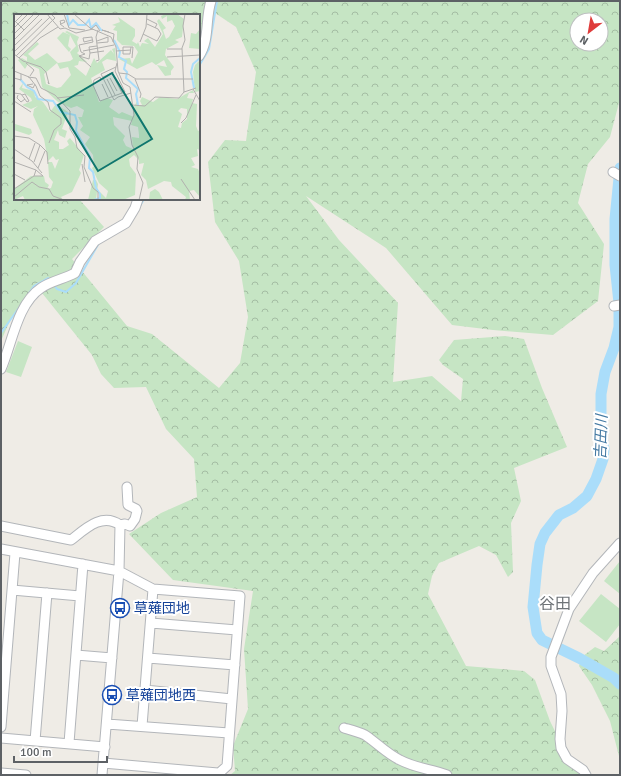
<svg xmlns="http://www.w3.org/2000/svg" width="621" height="776" viewBox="0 0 621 776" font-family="Signika,'Noto Sans JP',sans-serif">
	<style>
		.grass { fill: #c6e5c4 }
		.forest { fill: url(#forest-crowns); fill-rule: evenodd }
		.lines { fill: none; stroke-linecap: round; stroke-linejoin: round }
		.stream { stroke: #aaddfa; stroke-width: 2 }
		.river { stroke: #aaddfa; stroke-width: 11 }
		.minor-casing { stroke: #b3b6ba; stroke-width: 11 }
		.minor { stroke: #fff; stroke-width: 9 }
		.labels { text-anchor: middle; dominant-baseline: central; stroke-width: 4; stroke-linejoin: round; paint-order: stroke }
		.transit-label { font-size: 14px; fill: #164399; stroke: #fff; text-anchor: start }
		.water-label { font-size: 15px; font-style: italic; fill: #457aa3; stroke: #fff }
		.quarter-label { font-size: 16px; fill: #6e7377; stroke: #fff }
		.inset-river { fill: none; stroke: #aaddfa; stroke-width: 2 }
		.inset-road { fill: none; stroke: #b1b0ae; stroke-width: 1 }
		.view { fill: #0f766e; fill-opacity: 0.15; stroke: #0f766e; stroke-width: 2 }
		.inset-edge { fill: none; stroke: #5d6165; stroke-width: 2 }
	</style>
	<defs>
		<pattern id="forest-crowns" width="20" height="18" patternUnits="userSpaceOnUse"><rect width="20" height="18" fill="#c6e5c4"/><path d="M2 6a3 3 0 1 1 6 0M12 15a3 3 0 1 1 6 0" fill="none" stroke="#a4bda3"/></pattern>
	</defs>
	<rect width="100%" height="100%" fill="#efece6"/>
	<path class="grass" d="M18 341 32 347 21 377 6 372Z
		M620 561V594L604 581Z
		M601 594 620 609V624L606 642 579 621Z"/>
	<path class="forest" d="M1 1H620V99L610 137 588 164 578 203 604 244 598 301 553 335 493 330 452 325 386 248 306 196 339 240 398 303 393 382 432 376 461 401 463 379 443 365 439 360 454 340 505 336 524 339 542 388 567 447 514 468 521 501 511 523 513 572 508 577 496 555 479 546 439 563 432 576 428 594 466 666 524 671 535 680 550 721 574 770 583 775H230L235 771 233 746 248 709 244 649 253 591 173 580 129 534 161 513 197 497 194 459 166 429 146 387 114 388 101 374 92 355 42 293 37 283 34 286 17 315 12 316 1 341ZM212 11 236 27 256 72 246 141 225 140 208 162 215 222 239 261 248 317 240 363 219 388 152 334 127 326 72 259 104 227 79 199H15V15H199V41ZM577 20H601V44H577Z
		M620 636V760L610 721 592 685 579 666 583 656 595 647 604 651Z"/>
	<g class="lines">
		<path class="stream" d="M199 66 209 49 217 1
			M140 206 144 199
			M54 285 57 289 66 292 76 283 99 243
			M29 293 34 286 48 278 50 280
			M1 333 23 302"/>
		<path class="river" d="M620 168 615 219V265L619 303V327L614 348 605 372 601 394V430L604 449 603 459 596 479 587 496 573 508 559 515 545 533 540 544 537 565 533 607 537 633 542 640 579 658 614 678 620 684"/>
		<g class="minor-casing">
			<path id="minor" d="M199 56C210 39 205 19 211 1
				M613 172 620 176
				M614 306 620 305
				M1 369C12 344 17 304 41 288 51 281 64 279 75 273L80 262 95 241 126 223 135 208 138 199
				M120 525 125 524 130 526 135 519 137 511 136 509 128 505 127 487
				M1 526 71 540C85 529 102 512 120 525L119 571 102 775
				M1 549 119 571 153 589 240 596 227 766 217 775
				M12 590 80 596
				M151 623 237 630
				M76 655 112 658
				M148 658 235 665
				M145 690 232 699
				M107 724 229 733
				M142 726 153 589
				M1 727 15 553
				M344 728C351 730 359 732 365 735 377 743 387 754 400 760 415 768 431 769 447 775
				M1 738 105 747
				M35 741 47 593
				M69 743 83 564
				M103 763 218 773
				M1 773 26 775
				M586 775 583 770 567 759 561 748 560 739 562 711 561 694 551 666V657L569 609 593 573 620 543"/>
		</g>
		<use href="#minor" class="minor"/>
	</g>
	<defs>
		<g id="bus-ring" transform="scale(1)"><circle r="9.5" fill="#fff" stroke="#1a4fb4" stroke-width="1.5"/><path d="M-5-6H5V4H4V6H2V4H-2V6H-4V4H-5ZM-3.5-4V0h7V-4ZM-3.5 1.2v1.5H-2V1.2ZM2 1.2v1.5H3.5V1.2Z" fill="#1a4fb4"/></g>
	</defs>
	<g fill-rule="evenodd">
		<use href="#bus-ring" x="120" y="608"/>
		<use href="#bus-ring" x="112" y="695"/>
	</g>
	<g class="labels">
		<g class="transit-label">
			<text x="134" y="608">草薙団地</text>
			<text x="126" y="695">草薙団地西</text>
		</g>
		<g class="water-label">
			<text transform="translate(601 437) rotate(-88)">吉田川</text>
		</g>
		<g class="quarter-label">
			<text x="555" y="604">谷田</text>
		</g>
	</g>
	<g transform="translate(14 14)">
		<rect width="186" height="186" fill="#efece6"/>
		<path d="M49 18 56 21 54 32 57 35 55 38 43 24Z" fill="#c6e5c4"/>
		<path d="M152 0H163L170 5 168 23 161 26 165 28 152 35 151 41 160 53 157 57V61L151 62 143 51 153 53 150 46 142 51 138 48 123 55 105 45 116 44 118 50 124 38 120 32 108 31 103 26V17L99 16 102 12 98 11 106 8 104 3 121 15V22L118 27 123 30 124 28 126 33 128 29 135 30 130 27 134 24 141 33 149 20 143 7 145 5 152 14 149 16 152 25 155 23 161 12 158 6 153 8V2L148 5 147 2ZM186 15V35L175 34 177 19 182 20ZM53 17 65 23 63 28 65 37 63 39 73 48 65 47 64 51 60 52 72 62 80 44 83 49 97 36 100 40 98 35 101 34 102 47 93 45 88 48 91 56 77 64 85 88 93 84 99 86 95 93 105 100 108 98 120 103V93L123 87 125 92 128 91 126 87 128 83 139 88 146 83 163 85 179 76 180 79H175L173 84 179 85 178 89 183 90 182 112 184 117 186 116V136L183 135 184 142 177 144 181 151 177 153 184 155 186 160V183L180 176 175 177 176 186H171L172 183 158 172 157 168 150 167 134 175 132 166 127 161 130 149 125 150V146L120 141 115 145 116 152 122 160 121 181 109 186H87L86 178 92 184 94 177 85 169 78 154 80 152 79 141 71 130 76 123 66 116 69 112 64 103H68L70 96 63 92 57 94 44 88 28 73 25 55 14 50 11 55 4 46 8 44 13 47V43L9 41 23 28 25 30 14 40 21 46 33 39 44 49 56 47 59 45 56 38 62 32 56 21 51 18ZM43 49 46 55 54 53 57 61 47 73 43 74 32 70 30 60ZM167 94 173 95V105L168 109 167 114 164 113 168 100 164 97ZM99 103 118 107 117 111 124 113 125 121V124L118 123 119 135 112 132 109 126 111 122 100 111ZM186 46V77L181 78 179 58 181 51ZM9 69 8 74 20 77 21 83 29 88 36 98 42 90 54 98 48 115 53 117 51 124 45 121 44 116 40 126 45 128V135H49L55 131 53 127 56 124 70 141 65 156 67 159 58 178 47 183 49 186H11L9 182 0 186V175L17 162H30L31 168 35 171 33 175 37 174 39 168 35 163 34 148H38L41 155 45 145 42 146 39 142 34 147 30 125 19 101 20 95 24 92 17 95 8 91 18 87 17 84 5 75ZM1 110 17 115 18 119 15 121 0 116ZM79 166H82L84 170 82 186H74ZM141 175 145 178 149 186H135L136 178Z" fill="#c6e5c4" fill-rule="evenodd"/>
		<path class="inset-river" d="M53 0 55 11 59 6 64 11H71L75 6 77 14 82 9 88 17M100 26 106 38 105 43 112 47 110 55 113 58 112 64 124 75 122 80 124 91M6 65 13 73 20 77 24 85 39 87 47 98 61 101 63 108 62 117 76 143 75 154 79 158 82 174 86 180V184L80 186M180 74 177 58 179 50 186 44"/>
		<path class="inset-road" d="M33 0 46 15 51 14 62 19 79 15M50 0 55 14 71 16M60 0 76 14 97 23 102 33 104 57 109 69 116 73 120 101 115 113 118 131 124 143 123 155 129 169 125 186M133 5 143 10 141 14M0 6 10 16M0 9 9 0M47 10 46 7 50 6 51 8 47 10H46L50 13M0 14 14 0M77 15 82 11 86 17M95 18 88 16 100 20 99 28M0 20 20 0M129 20 143 27 147 20 144 15 133 10M0 26 26 0M83 27 94 23V28L83 29M126 28 132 13 133 0M0 32 28 5M83 32 75 33 76 39 90 37M117 33 116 40H109V33H119L118 44M153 35H168M69 37 100 31M102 37 117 36M0 38 36 3M76 39 75 45 65 42 71 40 67 38 65 31 79 28 78 24V23L69 24 70 28 78 26M0 40 9 47 27 53 32 58 35 70 34 68M2 42 41 4 37 0M65 42 77 53M153 43 186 41M5 44 26 24 44 13M82 47 85 46 82 23 84 16M12 49 20 56 16 62M102 53 87 60 100 86 104 83 117 79M0 57 15 63 22 72 26 82 34 88 36 96 47 104V110L40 116 35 129M98 59 108 79M105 59 114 60 122 65H179M14 63 22 64 27 74 41 81 56 97V115L61 123 63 134 71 142 70 153 79 174 84 178V186M89 63 100 58M0 64 7 66V60M96 64 103 77M93 65 101 81M121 65 127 80 126 84M87 66 86 63 80 66 79 71 86 87 111 78 101 57 103 49M19 70 13 71 19 74 21 70M88 70 94 83M179 75 186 87M170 78 168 34 171 26 169 12 171 0M0 79 7 80 13 88M4 81 3 84 7 88 11 85M8 81 11 80 15 87 13 88M43 84 70 81M0 87 17 98M118 91 131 92 141 83 165 84 170 78 182 74M167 109 172 104 182 81M0 122 15 124 26 131 20 148M26 131 33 138 34 150M0 135 18 147 28 159M15 145 21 129M0 148 22 156 29 162H20L22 156M68 150 71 168M24 154 31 137M0 160 11 166M167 165 181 186M0 175 20 162M0 183 18 168 25 173 35 175 39 182 50 186"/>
		<path class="view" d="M98 59 138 125 84 157 44 91Z"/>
		<rect width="186" height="186" class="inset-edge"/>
	</g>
	<rect width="621" height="776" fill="none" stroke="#5d6165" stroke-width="4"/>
	<g transform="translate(589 32) rotate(211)"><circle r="19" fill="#ffffff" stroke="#bec0c1"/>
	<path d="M0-3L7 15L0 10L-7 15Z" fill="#df3c3b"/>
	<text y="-6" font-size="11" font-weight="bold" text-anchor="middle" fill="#5d6165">N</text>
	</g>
	<path d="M14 756v6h93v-6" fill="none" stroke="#5d6165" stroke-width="2"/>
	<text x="20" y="756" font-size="12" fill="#5d6165" stroke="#ffffff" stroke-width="3" paint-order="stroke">100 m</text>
</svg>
